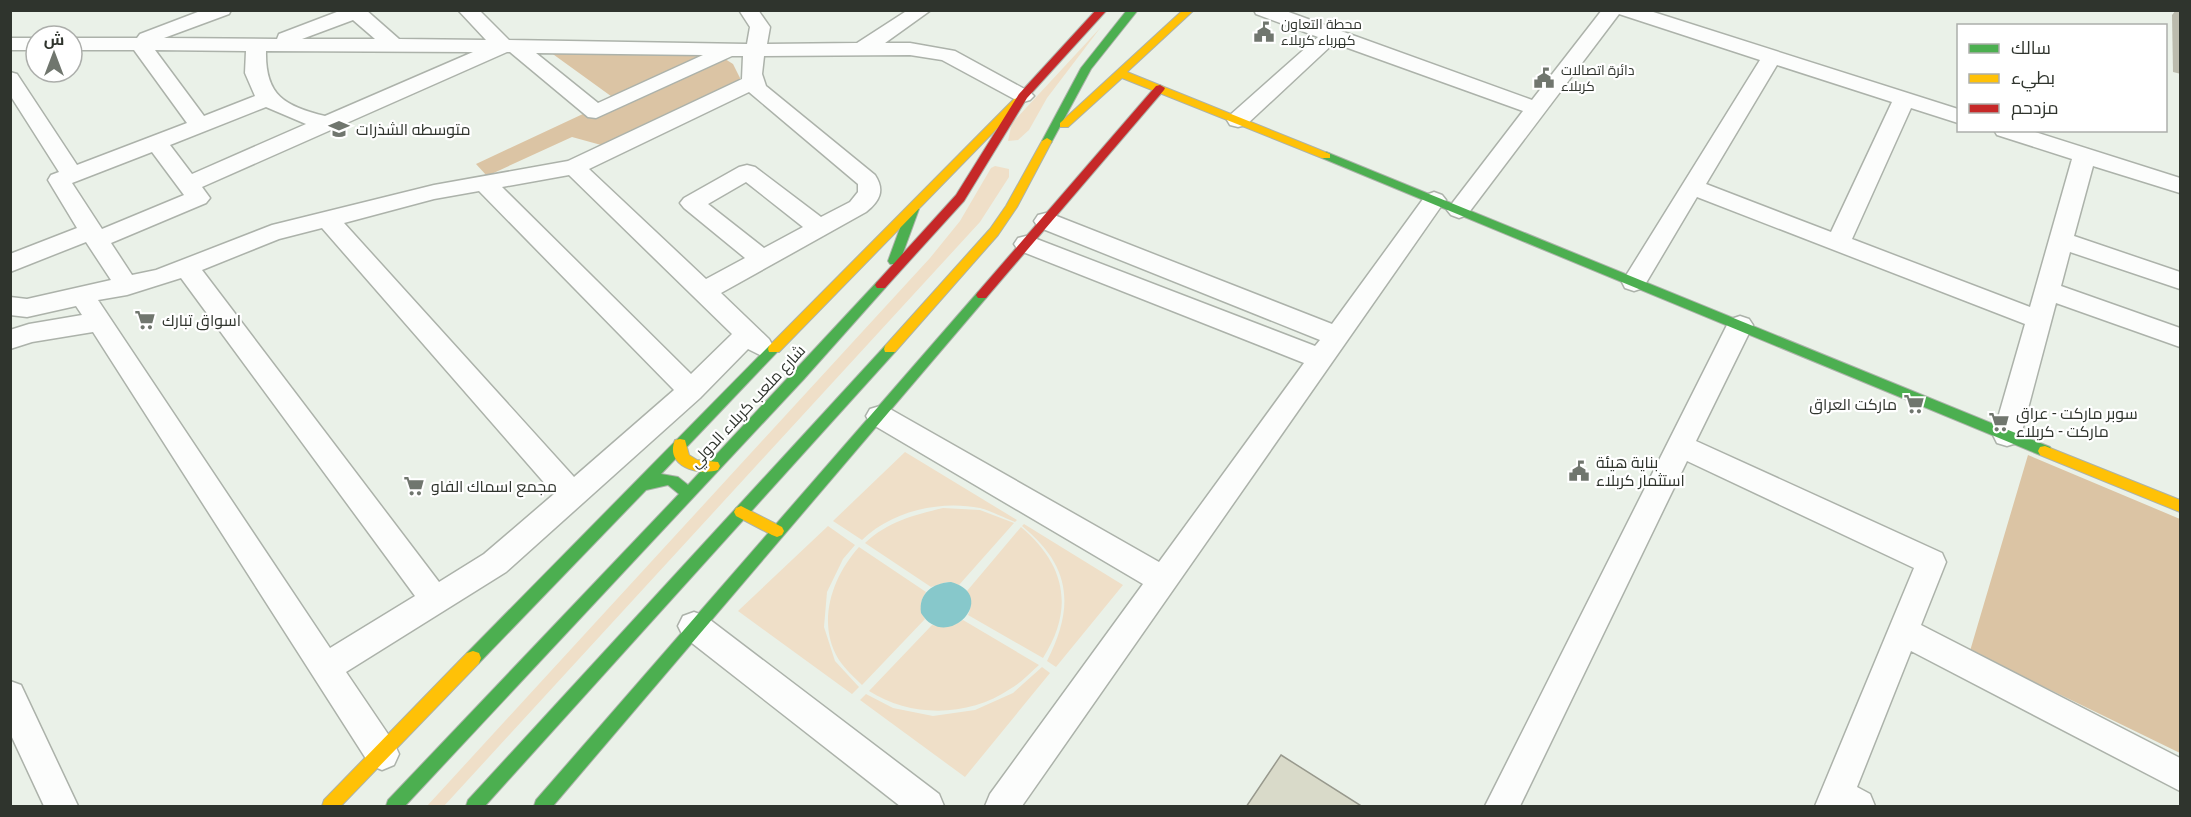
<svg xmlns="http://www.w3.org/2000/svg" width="2191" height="817" viewBox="0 0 2191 817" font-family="Ubuntu,Cairo,sans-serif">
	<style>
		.green { fill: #efdfc8 }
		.forest { fill: #dbc4a4 }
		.water { fill: #87c8cb }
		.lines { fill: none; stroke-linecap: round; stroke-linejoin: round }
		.street-casing { stroke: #acb2aa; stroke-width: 3 }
		.fast-casing { stroke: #acb2aa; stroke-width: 2 }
		.slow-casing { stroke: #acb2aa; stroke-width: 2 }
		.jam-casing { stroke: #acb2aa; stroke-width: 2 }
		.street { fill: #fcfdfc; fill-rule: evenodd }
		.fast { fill: #4caf50; fill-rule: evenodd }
		.slow { fill: #ffc107; fill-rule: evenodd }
		.jam { fill: #c62828; fill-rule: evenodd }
		.wall { fill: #bbbbad }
		.building { fill: #d9dac9; stroke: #98998d; stroke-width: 1.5 }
		.labels { text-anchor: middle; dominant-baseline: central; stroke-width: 4.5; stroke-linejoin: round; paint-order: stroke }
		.far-poi-label { font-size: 14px; fill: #2f342d; stroke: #fff; text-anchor: start }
		.poi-label { font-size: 16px; fill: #2f342d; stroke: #fff; text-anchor: start }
		.street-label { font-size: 16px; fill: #2f342d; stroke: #fff }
	</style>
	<rect width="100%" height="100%" fill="#eaf1e8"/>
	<path class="green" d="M1101 27 1047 98 1029 130 1018 140 1008 141 1012 123Z
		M995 166 1009 169V177L980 222 444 806H427L930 258 960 221 991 168Z
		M905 452 1017 520 1015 522C1004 518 992 511 980 508 940 500 892 511 862 540L833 521Z
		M943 508 980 510 1014 523 959 585 947 582 931 587 865 543C887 522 914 515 943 508Z
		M1024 524 1123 585 1056 667 1047 661C1075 606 1071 566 1022 526Z
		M828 526 855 545 843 559 827 592 824 627 835 661 859 687 852 694 738 611Z
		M1021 527C1065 564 1075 608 1043 658L968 615C972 608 971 597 967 591Z
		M859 547 926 592C920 601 919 610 925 619L862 685C854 677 845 669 839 660 816 623 832 577 859 547Z
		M963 620 1039 665C1030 673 1021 683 1010 689 969 717 911 718 869 691L932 625C943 628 954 626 963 620Z
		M1042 667 1050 673 965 777 860 700 866 694 893 708 933 716 975 710 1013 693Z"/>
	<path class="forest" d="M550 52H714L733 64 743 84 612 148 572 137 487 176 476 164 615 99Z
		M2028 455 2180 519V753L1970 651Z"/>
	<path class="water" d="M951 582C1001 596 946 654 921 613 918 593 933 583 951 582Z"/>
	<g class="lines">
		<g class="street-casing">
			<path id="street" d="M203 10H231L229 14 164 38 277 39 279 34 342 10H366L399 39 486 40 458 10H479L509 40 747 44 750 27 739 10H758L770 27 767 44 857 43 908 10H931L885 43H910L955 51 1030 92 1034 96 1030 100 1023 102 1016 100 942 60 910 55 764 56 762 74 766 86 875 175C885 190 880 201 866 212L721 293 769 339 773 346 769 353 760 355 748 349 700 398 506 572 346 672 394 743 399 754 394 765 382 770 370 765 93 332 32 342 10 349V330L29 324 82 315 76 306 27 317 10 315V297L27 299 111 280 86 242 10 272V254L77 228 48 180 51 175 59 172 10 95V72L17 74 77 165 187 123 134 50H72V38H137L140 34ZM353 20 375 39H302ZM155 50 246 51 245 73 255 96 204 116ZM266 51 473 52 325 116C284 106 265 95 266 51ZM507 52H510L588 117 596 118 732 56H743L742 79 568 161 434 185 272 225 156 270 132 275 111 243 206 203 210 198 202 187ZM536 53 703 55 598 103ZM749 92 858 184V192L850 202 821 217 755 167 747 165 739 167 684 198 680 203 684 208 745 258 706 279 589 169ZM266 107 306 124 192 174 170 145ZM152 152 184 195 102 229 72 183ZM569 175 732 334 691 374 502 187ZM746 182 803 227 764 248 708 204ZM479 191 674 390 574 477 344 223 434 199ZM322 228 554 494 484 554 439 582 202 270 279 239ZM181 278 415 596 330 648 98 300 127 295Z
				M1254 10H1283L1532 100 1602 10H1647L1958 109V123L1911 108 1852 239 2030 307 2072 159 1997 135 1994 130H2029L2180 178V193L2093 166 2074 236 2180 272V289L2070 252 2061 286 2180 328V347L2056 303 2021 435 2017 443 2007 446 1997 443 1993 435 2025 324 1697 197 1643 288 1634 291 1625 288 1622 282 1760 60 1619 14 1467 215 1459 218 1451 215 1447 210 1523 111 1334 43 1246 125 1238 127 1230 125 1227 120 1230 115 1318 37 1256 14ZM1777 65 1892 102 1831 232 1706 184Z
				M10 38H36V50H10Z
				M1434 192 1442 195 1446 200 1442 205 1022 806H985L990 794 1143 584 870 423 866 416 870 409 880 406 890 409 1159 562 1304 363 1018 250 1014 244 1018 238 1026 236 1034 238 1315 346 1320 340 1038 227 1034 221 1038 215 1046 213 1054 215 1332 324 1426 195Z
				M1740 316 1749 319 1753 325 1696 441 1942 553 1946 562 1921 625 2180 758V791L1911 651 1857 787 1870 794 1875 806H1815L1914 568 1687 461 1520 806H1485L1727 325 1731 319Z
				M694 612 705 616 939 794 944 806H900L683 636 678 626 683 616Z
				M10 681 21 685 78 806H44L10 733Z"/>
		</g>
		<g class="fast-casing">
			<path id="fast" d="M1127 10H1138L1091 69 1051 143H1043L1042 141 1081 68Z
				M1326 152 2050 447 2052 451 2050 455H2040L1322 158V154Z
				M913 205 919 209 900 261 898 264H890L888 261 907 209Z
				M881 281 887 285 885 288 804 379 405 806H386L388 800 679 494 668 485 646 490 479 663 473 665 467 663 465 658 467 653 769 346 774 344 780 349 661 474 678 477 688 485 877 282Z
				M982 291 988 295 986 298 553 806H534L536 800 978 292Z
				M890 344 896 349 895 352 485 806H466L468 800 885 346Z"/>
		</g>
		<g class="slow-casing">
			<path id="slow" d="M1183 10H1194L1127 72 1330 154V158H1322L1122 78 1068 127H1060V123Z
				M1018 98 1022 99V103L779 352H769L768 349 769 346 1014 99Z
				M1047 138 1052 141 1017 207 998 235 895 352H885L884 349 885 346 990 229 1006 206 1042 141Z
				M680 439 685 440 689 455 697 460 718 462 720 466 718 470C699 476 664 466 675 440Z
				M2045 446 2180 500V512L2040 455 2038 451 2040 447Z
				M741 506 782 527 784 531 782 535 777 537 772 535 736 516 734 512 736 508Z
				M473 651 479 653 481 658 479 663 341 806H322L324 800 467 653Z"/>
		</g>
		<g class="jam-casing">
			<path id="jam" d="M1096 10H1107L1027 98 964 201 885 288H877L875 285 877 282 956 195 1019 94Z
				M1160 85 1165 88 1164 90 986 298H978L976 295 978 292 1156 86Z"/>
		</g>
		<use href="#street" class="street"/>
		<use href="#fast" class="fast"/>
		<use href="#slow" class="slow"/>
		<use href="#jam" class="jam"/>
	</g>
	<path class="wall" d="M2176 10H2181V74L2173 72 2172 15Z"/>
	<path class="building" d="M1281 755 1363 807H1246Z"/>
	<defs>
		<g id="civic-bare" transform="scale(1.62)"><path d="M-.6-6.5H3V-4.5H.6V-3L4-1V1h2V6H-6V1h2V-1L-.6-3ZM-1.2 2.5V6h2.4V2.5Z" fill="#70766e" stroke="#fff" stroke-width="2.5" paint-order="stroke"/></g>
		<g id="school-bare" transform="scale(1.62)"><path d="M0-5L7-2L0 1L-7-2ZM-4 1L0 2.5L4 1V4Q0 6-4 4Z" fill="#70766e" stroke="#fff" stroke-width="2.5" paint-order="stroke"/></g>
		<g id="supermarket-bare" transform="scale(1.62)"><path d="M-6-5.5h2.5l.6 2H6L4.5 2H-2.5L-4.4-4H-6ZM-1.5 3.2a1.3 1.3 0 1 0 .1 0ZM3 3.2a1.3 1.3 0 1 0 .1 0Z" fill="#70766e" stroke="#fff" stroke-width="2.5" paint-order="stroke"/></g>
	</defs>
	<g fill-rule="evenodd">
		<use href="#civic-bare" x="1264" y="32"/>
		<use href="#civic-bare" x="1544" y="78"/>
		<use href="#school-bare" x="339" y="129"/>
		<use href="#supermarket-bare" x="145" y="320"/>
		<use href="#supermarket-bare" x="1914" y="404"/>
		<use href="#supermarket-bare" x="1999" y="422"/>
		<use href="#civic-bare" x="1579" y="471"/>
		<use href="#supermarket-bare" x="414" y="486"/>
	</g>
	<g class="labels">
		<g class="far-poi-label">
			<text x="1281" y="24">محطة التعاون<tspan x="1281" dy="16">كهرباء كربلاء</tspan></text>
			<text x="1561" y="70">دائرة اتصالات<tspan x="1561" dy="16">كربلاء</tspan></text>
		</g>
		<g class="poi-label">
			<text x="356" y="129">متوسطه الشذرات</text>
			<text x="162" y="320">اسواق تبارك</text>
			<text x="1897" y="404" text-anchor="end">ماركت العراق</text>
			<text x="2016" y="413">سوبر ماركت - عراق<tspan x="2016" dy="18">ماركت - كربلاء</tspan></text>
			<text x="1596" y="462">بناية هيئة<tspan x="1596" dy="18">استثمار كربلاء</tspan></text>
			<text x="431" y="486">مجمع اسماك الفاو</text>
		</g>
		<g class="street-label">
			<text transform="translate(747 406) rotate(-47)">شارع ملعب كربلاء الدولي</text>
		</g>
	</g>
	<rect width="2191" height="817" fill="none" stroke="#2f342d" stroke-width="24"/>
	<rect x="1957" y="24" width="210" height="108" fill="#ffffff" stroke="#acaeab" stroke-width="1.5"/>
	<rect x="1969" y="44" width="30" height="9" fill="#4caf50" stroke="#acaeab" stroke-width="1.5"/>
	<text x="2011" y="54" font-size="18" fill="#2f342d">سالك</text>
	<rect x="1969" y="74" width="30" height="9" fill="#ffc107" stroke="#acaeab" stroke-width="1.5"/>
	<text x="2011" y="84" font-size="18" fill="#2f342d">بطيء</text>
	<rect x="1969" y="104" width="30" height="9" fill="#c62828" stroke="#acaeab" stroke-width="1.5"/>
	<text x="2011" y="114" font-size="18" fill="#2f342d">مزدحم</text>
	<g transform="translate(54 54)"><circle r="28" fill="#ffffff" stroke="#acaeab" stroke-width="1.5"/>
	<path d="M0-4.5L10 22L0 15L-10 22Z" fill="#70766e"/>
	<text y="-9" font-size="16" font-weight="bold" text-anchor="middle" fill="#2f342d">ش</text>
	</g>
</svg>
